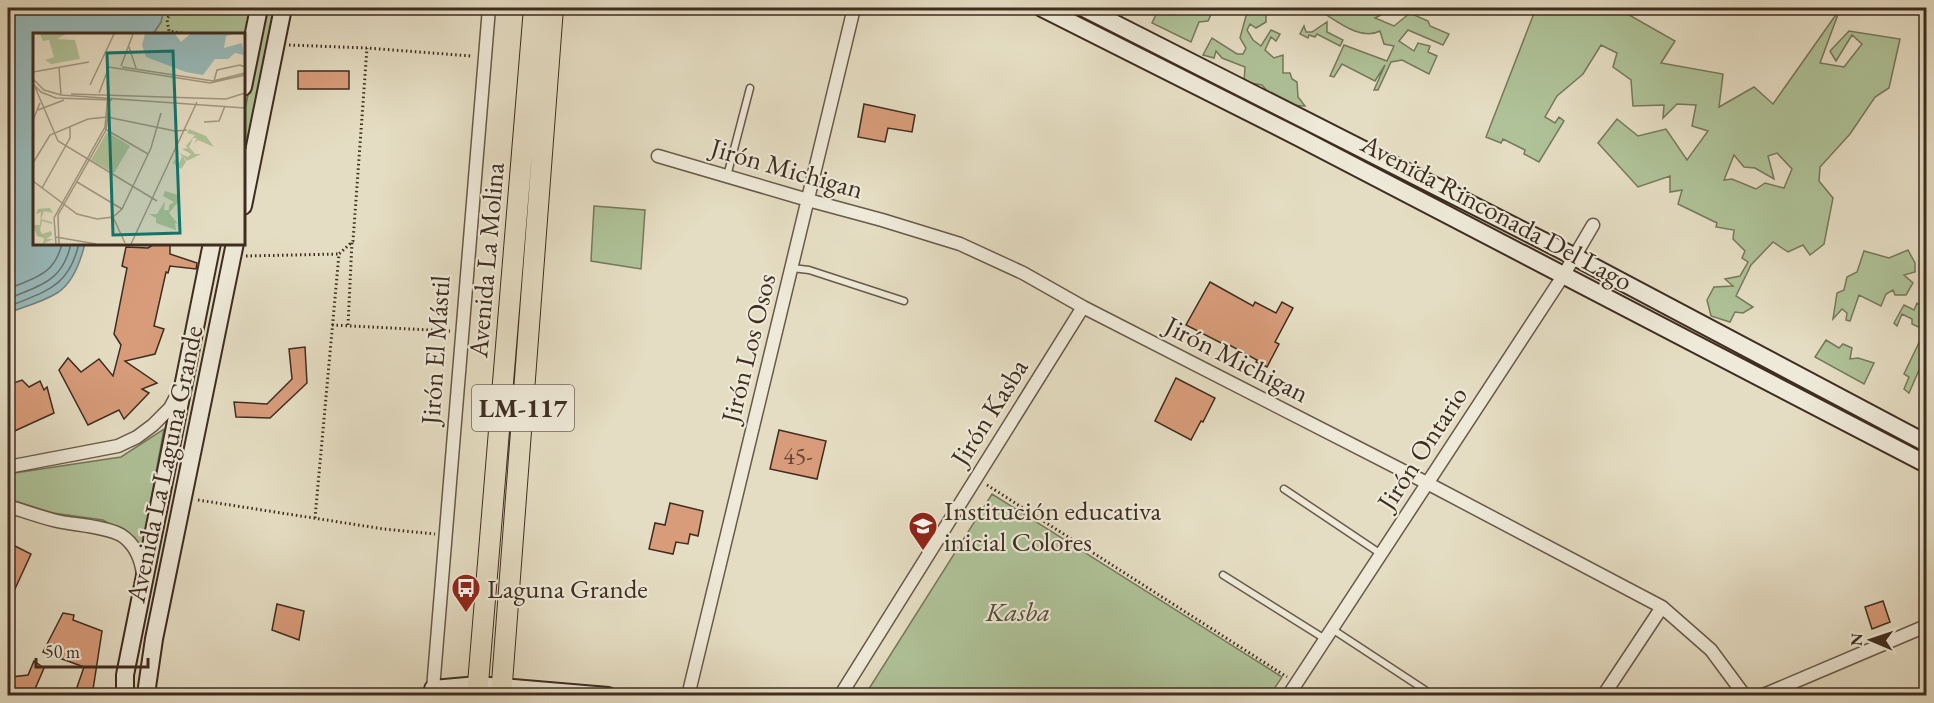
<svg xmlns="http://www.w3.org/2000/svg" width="1934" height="703" viewBox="0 0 1934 703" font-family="'EB Garamond',serif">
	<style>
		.green { fill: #afc298; stroke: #76785c; stroke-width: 1.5; fill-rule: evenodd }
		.water { fill: #98babb; stroke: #74827d; stroke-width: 1.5 }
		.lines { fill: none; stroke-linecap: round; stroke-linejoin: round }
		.shore { stroke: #6b746e; stroke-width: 1.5 }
		.building { fill: #d89c7a; stroke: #3e2d20; stroke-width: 1.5 }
		.lane-casing { stroke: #685949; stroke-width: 9 }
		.street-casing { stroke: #685949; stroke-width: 15 }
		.secondary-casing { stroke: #3e2d20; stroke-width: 20 }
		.primary-casing { stroke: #3e2d20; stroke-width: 22 }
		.path { stroke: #3e2d20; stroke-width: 3; stroke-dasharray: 1.5 3; stroke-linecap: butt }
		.lane { stroke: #eee9d8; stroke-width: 6 }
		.street { stroke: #eee9d8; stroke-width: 12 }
		.secondary { stroke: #eee9d8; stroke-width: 16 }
		.primary { stroke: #e5ddc3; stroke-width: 20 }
		.labels { text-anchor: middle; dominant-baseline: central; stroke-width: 4.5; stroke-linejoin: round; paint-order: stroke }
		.number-label { font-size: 24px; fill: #644936 }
		.shield { fill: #eee9d8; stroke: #736557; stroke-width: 1.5 }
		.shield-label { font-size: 26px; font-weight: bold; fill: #3e2d20 }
		.street-label { font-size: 27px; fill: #3e2d20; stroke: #eee9d8 }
		.poi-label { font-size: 27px; fill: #3e2d20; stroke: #eee9d8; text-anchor: start }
		.park-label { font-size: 27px; font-style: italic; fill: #554b38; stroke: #eee9d8 }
		.inset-road { fill: none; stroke: #a29782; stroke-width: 1.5 }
		.view { fill: #0f766e; fill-opacity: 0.15; stroke: #0f766e; stroke-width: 3 }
		.inset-edge { fill: none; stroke: #3e2d20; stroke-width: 3 }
	</style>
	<rect width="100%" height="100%" fill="#e5ddc3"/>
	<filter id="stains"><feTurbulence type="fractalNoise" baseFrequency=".00333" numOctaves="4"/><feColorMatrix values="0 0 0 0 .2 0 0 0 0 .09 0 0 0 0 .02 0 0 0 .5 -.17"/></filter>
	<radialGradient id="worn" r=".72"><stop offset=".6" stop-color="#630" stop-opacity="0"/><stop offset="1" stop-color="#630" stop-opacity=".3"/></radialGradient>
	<path class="green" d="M164 8H251L243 44V34H171L154 33 161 22Z
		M266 8H276L243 164V119Z
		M1159 8C1173 7 1187 5 1197 15L1200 8H1214L1208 21 1199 22 1191 42 1152 23Z
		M1255 8H1261L1266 12V22L1256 28 1250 24 1247 30 1253 40 1261 46 1271 30 1280 34 1276 41 1271 37 1265 50 1274 58 1283 55V73H1290L1292 79 1297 82 1298 97 1305 106C1289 106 1272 98 1262 85L1244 82 1245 67 1222 58 1216 51 1214 58 1203 55 1212 38 1237 54H1243L1246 48 1240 38 1246 16Z
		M1315 8H1380L1383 14 1375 18 1394 26 1410 13 1428 21 1430 26 1449 34 1443 45 1408 30 1399 41 1414 51 1418 43 1430 46 1428 52 1437 56 1429 74 1402 60 1391 62 1378 90H1374L1385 65 1375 81 1342 64 1334 77 1330 76 1344 45 1387 61 1394 46 1384 44 1380 31C1359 42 1334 18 1315 8Z
		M1536 8H1617L1675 41 1661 63 1723 74 1719 107 1754 87 1773 104 1840 9 1820 63 1844 67 1862 44 1852 35 1836 61 1830 51 1849 31 1900 39 1889 88 1875 97 1850 134 1820 167 1819 181 1833 198 1824 244 1810 255 1803 245 1788 252 1773 242 1751 265 1736 296 1753 307 1743 313 1735 312 1730 322 1711 316 1707 300 1714 287 1733 286 1725 279 1740 276 1748 262 1742 258 1745 251 1733 239 1734 230 1716 227 1717 223 1678 204 1682 190 1670 192V176L1638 187 1598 143 1617 119 1638 136 1666 129 1687 160 1708 131 1692 126 1696 105 1677 104 1663 118 1664 105 1633 106 1631 80 1613 67 1617 53 1601 45 1583 74 1557 96 1545 117 1555 123 1559 117 1564 121 1539 162 1524 154 1525 150 1503 139 1501 143 1486 137ZM1777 153 1792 169 1784 188 1765 183 1756 189 1732 179 1724 180 1734 155 1744 167 1755 168 1774 179 1768 156Z
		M1327 22V32L1343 40 1340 46 1317 34 1315 37 1309 35 1308 38 1300 34 1304 26 1306 32H1312Z
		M594 206 645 210 641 269 591 261Z
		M1908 250 1915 263V272L1904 275 1913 283 1906 295H1895L1893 290 1886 294 1881 306 1859 295 1850 321 1846 320 1847 313 1842 309 1833 319 1837 293 1844 290 1847 277 1857 272 1864 251 1889 258Z
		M1917 303 1923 307 1921 310 1924 318 1926 319V354L1909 393 1904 389 1909 377 1904 374 1925 330 1912 324V319L1902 314 1897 326 1894 323 1904 305 1914 310Z
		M1826 340 1839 348 1843 344 1852 348 1850 359 1858 358 1874 363 1864 384 1815 357Z
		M164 429 142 548 128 535 103 520 53 513 8 499V474L121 457Z
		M992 494 1282 677 1270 695H865Z"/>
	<path class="water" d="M8 8H164L161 22 153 34H34V243H85C81 260 73 283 57 293 43 302 23 307 8 313Z"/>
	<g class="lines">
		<path class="shore" d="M8 289C34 278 55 275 62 243
			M8 299C40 285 63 282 71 243
			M8 307C45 291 69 288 79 243"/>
	</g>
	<path class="building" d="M298 71H349V89H298Z
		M864 104 915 115 912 132 888 128 885 142 858 137Z
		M156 243H170V254L197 263 196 269 170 266 168 273 166 272 154 326 164 329 155 354 125 361 157 383 142 389 149 393 124 419 119 410 88 425 59 370 68 358 81 372 99 359 113 376 121 345 114 334 127 268 122 266 126 247 148 248Z
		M1210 282 1253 306 1255 302 1276 313 1282 302 1293 308 1275 342 1279 344 1267 367 1256 362 1257 360 1224 342 1223 344 1186 325Z
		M305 347 307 383 270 418 236 417 234 402 267 404 292 379 289 349Z
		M1176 378 1215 398 1203 422 1201 421 1191 440 1155 421Z
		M22 380 29 387 40 381 44 390 47 387 54 413 8 434V385Z
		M779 430 826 441 817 479 770 469Z
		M670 503 703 511 698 536 690 534 688 544 676 542 673 554 649 549 655 523 665 525Z
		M13 545 31 554 8 604V559Z
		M1883 601 1890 622 1872 629 1865 607Z
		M277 604 304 611 299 640 272 630Z
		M63 613 74 615 73 620 102 631 92 696H74L84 667 43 652Z
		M34 661 44 668 32 696H8L11 677 28 675Z"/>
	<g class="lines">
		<g class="lane-casing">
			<path id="lane" d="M727 176 750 88
				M792 268 809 270 904 301
				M1284 489 1381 554
				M1223 575 1325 639
				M1332 629 1425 690"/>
		</g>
		<g class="street-casing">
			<path id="street" d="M658 156 808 200 882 220 960 244 1023 273 1083 307 1427 483 1662 607 1711 650 1745 696
				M8 467 118 446 137 437 153 425 170 408 178 393
				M8 506C24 511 40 517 57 521 75 525 104 526 121 535 135 544 141 559 143 574
				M433 689 489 8
				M688 696 854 8
				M840 696 1083 307
				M1288 696 1563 276 1593 225
				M1603 696 1662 607
				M1761 696 1926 626"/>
		</g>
		<g class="secondary-casing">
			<path id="secondary" d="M1042 8 1302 139 1926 464
				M1084 8 1575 257 1926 443
				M243 87 259 8
				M243 206 283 8
				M125 696V675L212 243
				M149 696 147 687 154 639 235 243
				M432 696 433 689 478 685 608 696"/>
		</g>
		<g class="primary-casing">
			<path id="primary" d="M477 696 534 8
				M501 696 553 8"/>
		</g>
		<path class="path" d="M172 8 167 20 169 31 186 34
			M289 45 367 48 471 56
			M246 256 339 254
			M332 325 450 331
			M348 325 352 242
			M987 485 1287 677
			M198 500 384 529 435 534
			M315 518 339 254 353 241 367 48"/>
		<use href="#lane" class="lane"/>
		<use href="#street" class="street"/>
		<use href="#secondary" class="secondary"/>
		<use href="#primary" class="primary"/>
	</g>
	<defs>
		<g id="school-pin" transform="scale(1.5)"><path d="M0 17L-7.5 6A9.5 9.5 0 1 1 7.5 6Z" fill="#8f2418" stroke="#eee9d8"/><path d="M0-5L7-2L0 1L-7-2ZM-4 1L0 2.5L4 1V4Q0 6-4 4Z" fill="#fff"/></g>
		<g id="bus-pin" transform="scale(1.5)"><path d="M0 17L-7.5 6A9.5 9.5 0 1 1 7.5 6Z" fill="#8f2418" stroke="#eee9d8"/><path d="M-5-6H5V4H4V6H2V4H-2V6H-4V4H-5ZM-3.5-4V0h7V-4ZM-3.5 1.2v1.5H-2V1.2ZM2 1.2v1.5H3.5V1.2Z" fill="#fff"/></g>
	</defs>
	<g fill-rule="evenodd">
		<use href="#school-pin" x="923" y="526"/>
		<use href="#bus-pin" x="466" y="588"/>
	</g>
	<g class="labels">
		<g class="number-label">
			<text x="798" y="455">45-</text>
		</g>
		<rect class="shield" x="472" y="385" width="102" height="46" rx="4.5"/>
		<g class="shield-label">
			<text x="523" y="408">LM-117</text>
		</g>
		<g class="street-label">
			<text transform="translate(787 168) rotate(16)">Jirón Michigan</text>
			<text transform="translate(1497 212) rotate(28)">Avenida Rinconada Del Lago</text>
			<text transform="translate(486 260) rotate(-85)">Avenida La Molina</text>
			<text transform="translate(748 348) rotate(-76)">Jirón Los Osos</text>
			<text transform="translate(435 350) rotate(-86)">Jirón El Mástil</text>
			<text transform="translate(1237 359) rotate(27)">Jirón Michigan</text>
			<text transform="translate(989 412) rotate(-58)">Jirón Kasba</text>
			<text transform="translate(1422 448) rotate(-57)">Jirón Ontario</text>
			<text transform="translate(164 464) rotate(-78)">Avenida La Laguna Grande</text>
		</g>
		<g class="poi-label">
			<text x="944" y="510">Institución educativa<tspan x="944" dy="31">inicial Colores</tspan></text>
			<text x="487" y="588">Laguna Grande</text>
		</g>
		<g class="park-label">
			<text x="1018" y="611">Kasba</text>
		</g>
	</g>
	<g transform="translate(33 33)">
		<rect width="212" height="212" fill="#e5ddc3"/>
		<path d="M7 1H33L24 6 42 7 47 26 18 31 12 27 21 24 16 7 10 8ZM156 96 173 103 181 114 165 107 161 111 164 105H160L156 114 162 121H168L154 128 150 123 153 129 148 136 140 130 142 126 146 131 149 123 146 120 155 124 158 121 149 116 155 115 153 113 162 102 154 100ZM74 99 97 113 81 140 58 127ZM132 158 145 162 146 168 136 180 145 191 142 190 143 197 123 190V185L116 181H124L132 168 131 177H136V172L141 169 130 163ZM17 175 20 180 11 178 8 186 19 189V191L9 188 7 197 9 201 18 198 19 202 13 206H20L10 211 11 205 4 203 0 192H7L8 179 3 181 5 176Z" fill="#afc298"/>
		<path d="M112 1H142L148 9 157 1H201L193 3 191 15 209 10 211 22 202 20 195 26H182L170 42 153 39 113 24 109 12Z" fill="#98babb"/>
		<path class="inset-road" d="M96 14 103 35M88 33 100 1M26 34 28 62M89 34 180 48 212 40M0 39 56 29M0 46 11 57 28 62 212 75M181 48 184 37 207 32 212 34M0 51 8 59 23 65 79 67M57 52 81 1M2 54 25 108 124 168M66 60 76 34 177 50 212 42M38 61 193 66 212 60M5 77 31 67M0 87 7 70M171 89 186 88 192 73M72 96 115 121M0 130 17 102 55 86 74 84 142 98 154 97M0 148 44 181 64 186 80 184 89 176 118 115 128 80M44 149 89 176M9 155 37 105V93M80 184 92 210M23 204 63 211M23 211 21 185 72 94 75 60M26 211 25 182 73 97 77 67M98 211 164 69"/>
		<path class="view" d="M140 18 147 200 80 202 74 20Z"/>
		<rect width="212" height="212" class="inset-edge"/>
	</g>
	<rect width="1934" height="703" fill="none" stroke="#e5ddc3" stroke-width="30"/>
	<rect x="9" y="9" width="1916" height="685" fill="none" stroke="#3e2d20" stroke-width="3"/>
	<rect x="15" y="15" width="1904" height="673" fill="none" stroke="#3e2d20" stroke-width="1.5"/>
	<g transform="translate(1871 640) rotate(272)" stroke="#eee9d8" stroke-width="4.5" paint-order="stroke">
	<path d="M0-4.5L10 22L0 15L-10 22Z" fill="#3e2d20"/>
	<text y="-9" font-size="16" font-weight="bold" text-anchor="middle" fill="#3e2d20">N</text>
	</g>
	<path d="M36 658v9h112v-9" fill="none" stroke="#3e2d20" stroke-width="3"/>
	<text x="45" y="658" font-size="18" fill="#3e2d20" stroke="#eee9d8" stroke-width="4.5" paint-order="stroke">50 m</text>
	<rect width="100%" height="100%" filter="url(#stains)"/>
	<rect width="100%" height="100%" fill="url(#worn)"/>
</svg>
